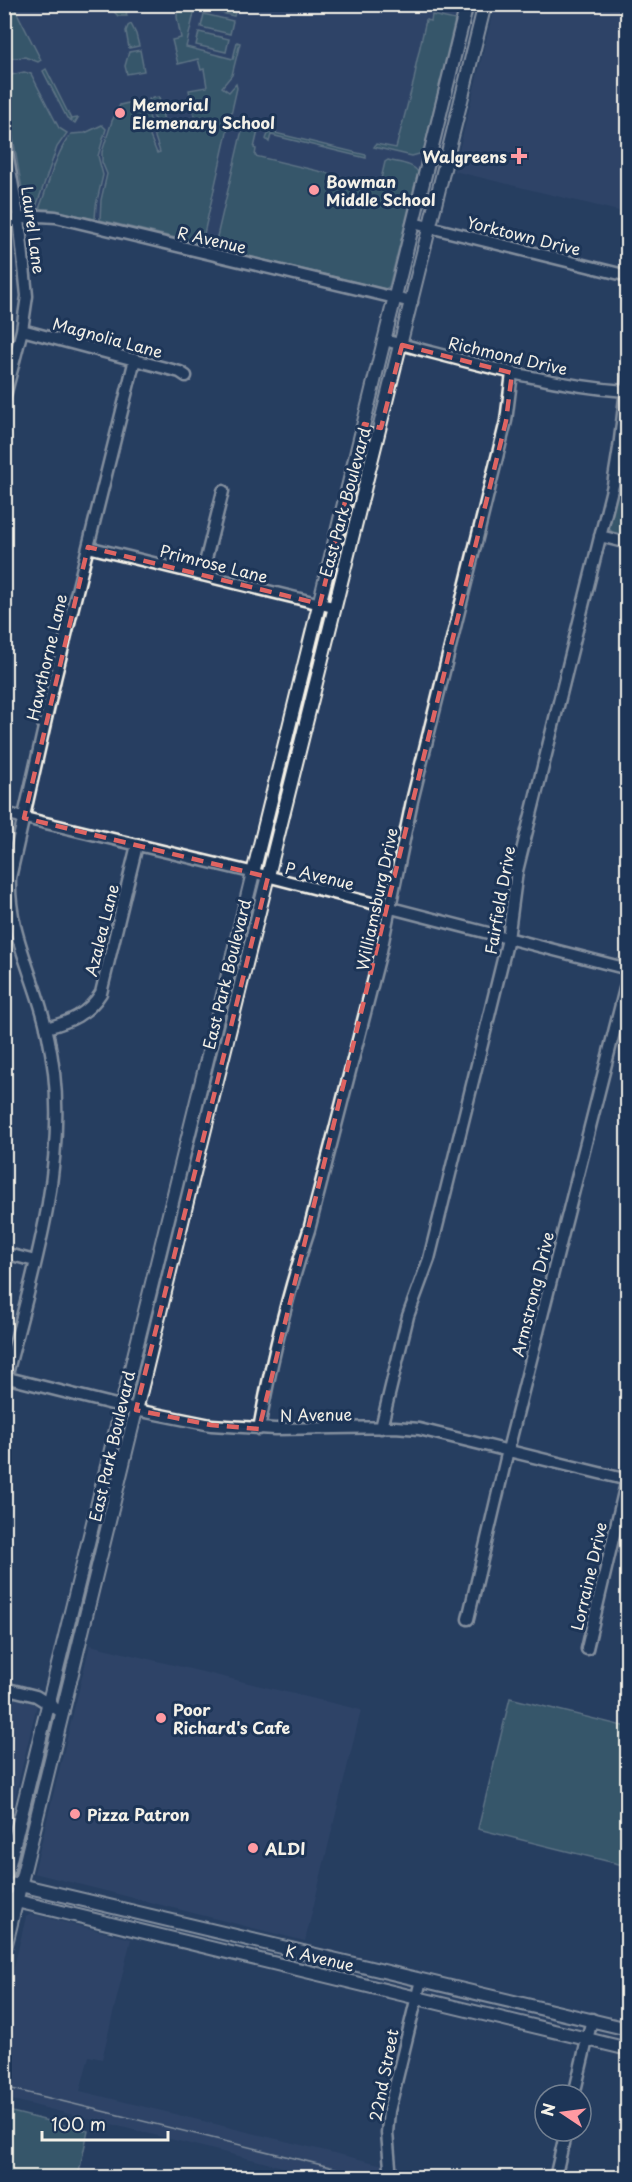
<svg xmlns="http://www.w3.org/2000/svg" width="632" height="2182" viewBox="0 0 632 2182" font-family="'Playpen Sans',sans-serif">
	<style>
		.built { fill: #384b6f }
		.green { fill: #4a7377; stroke: #9fb2b0; stroke-width: 1.5 }
		.lines { fill: none; stroke-linecap: round; stroke-linejoin: round }
		.minor-casing { stroke: #f4f1e8; stroke-width: 15 }
		.major-casing { stroke: #f4f1e8; stroke-width: 16 }
		.minor { stroke: #1d3557; stroke-width: 10 }
		.major { stroke: #1d3557; stroke-width: 12 }
		.tram { stroke: #f4f1e8; stroke-width: 1.5 }
		.marked { fill: none; stroke: #df6462; stroke-width: 4.5; stroke-dasharray: 12 8; stroke-linejoin: round }
		.poi-dot { fill: #ff9aa2; stroke: #1d3557; stroke-width: 2 }
		.labels { text-anchor: middle; dominant-baseline: central; stroke-width: 6; stroke-linejoin: round; paint-order: stroke }
		.poi-label { font-size: 16px; font-weight: bold; fill: #f4f1e8; stroke: #1d3557; text-anchor: start }
		.street-label { font-size: 16px; fill: #f4f1e8; stroke: #1d3557 }
	</style>
	<rect width="100%" height="100%" fill="#273e61"/>
	<filter id="ink" filterUnits="userSpaceOnUse"><feTurbulence type="fractalNoise" baseFrequency=".0167" numOctaves="2"/><feDisplacementMap in="SourceGraphic" scale="12" xChannelSelector="R" yChannelSelector="G"/><feConvolveMatrix kernelMatrix="1 2 1 2 8 2 1 2 1" color-interpolation-filters="sRGB"/></filter>
	<g filter="url(#ink)">
		<path class="built" d="M495 4 627 5V213L454 171Z
			M4 5H461L390 291 201 241 70 210 51 207 27 209 5 82Z
			M90 1645 361 1710 305 1941 34 1873Z
			M5 1696 37 1704 5 1840 4 1696Z
			M31 1914 131 1939 102 2059 89 2056 80 2091 383 2165 380 2177H323L5 2098V2005L26 1917Z"/>
		<path class="green" d="M4 5H13L41 60 38 62 25 57 5 59Z
			M108 5H125L127 16H118Z
			M178 5H196L186 47 233 59 237 42 240 43 232 75 222 87 229 92 236 84 237 88 203 238 197 243 100 220 101 200 107 174 102 162V152L112 121 120 105 137 101 142 117 139 101 145 100 151 123 149 134 157 153 160 152 154 134 155 121 149 99 159 97 165 126 175 124 176 127 184 126 183 122 195 120 189 90 207 87 204 69 201 70 198 59 178 64 172 40 181 38 177 17Z
			M206 5V4L237 5 234 16 205 9Z
			M430 5V4L459 5 456 14 434 9V6Z
			M204 14 233 21 230 34 201 27Z
			M432 15 455 20 423 153 412 156 374 147 376 144 396 148 414 80 416 69H415L426 20 431 21Z
			M131 24 136 34 139 46 129 48 126 31 128 26Z
			M199 32 229 39 226 52 196 45Z
			M140 50 144 71 127 74 125 66 129 52Z
			M46 69 71 119 78 118 75 123 67 118 43 71Z
			M24 72 31 74 59 128 67 133 57 147 35 210H29C20 206 21 198 22 189L4 87 7 76Z
			M102 125 106 129 98 156 103 175 96 205 95 219 48 209H39C49 184 54 156 71 134L85 133Z
			M254 127 258 131 254 148 256 149 255 156 360 181V184H362L363 182 376 185 378 180 381 179 385 162 388 160C398 163 412 163 418 172L389 287 385 289 219 249 216 241 241 134 246 128Z
			M271 132 366 155V158L271 135 269 142 266 139 268 134Z
			M4 169 11 209 9 215 4 217Z
			M627 429V538L614 535 608 527 622 467Z
			M510 1698 627 1727V1866L478 1829Z
			M4 2110 88 2131 78 2177H5Z"/>
		<g class="lines">
			<g class="minor-casing">
				<path id="minor" d="M4 135 20 227 27 296 22 330 4 400
					M4 221 40 216 56 217 412 302
					M413 223 628 276
					M22 330 180 372 186 376
					M384 340C464 360 543 385 625 391
					M600 536 628 543
					M88 547 333 607
					M202 575 223 491
					M4 813 255 873 628 969
					M46 1028C70 1022 88 1014 101 993L137 845
					M4 1253 35 1261
					M4 1377 136 1410 211 1425 275 1429 395 1427 419 1429 628 1480
					M4 1386C29 1286 66 1176 54 1072 51 1049 47 1027 40 1005 27 962 8 923 10 878L55 679 135 359
					M381 1428 408 1316 429 1259 508 939 517 871 613 485 619 448 628 373
					M259 1429C271 1362 287 1295 309 1230L381 951 412 801 506 421 512 373
					M468 1619 508 1450 628 977
					M587 1649 628 1475
					M4 1688 36 1696 63 1713
					M574 2095 592 2019
					M391 2178 387 2133 389 2111 421 1980
					M555 2178 566 2131"/>
			</g>
			<g class="major-casing">
				<path id="major" d="M4 1884 467 4
					M16 1884 628 2029
					M4 1898 628 2049
					M4 1952 192 1181 485 4"/>
			</g>
			<use href="#minor" class="minor"/>
			<use href="#major" class="major"/>
			<path class="tram" d="M4 2087 375 2178"/>
		</g>
	</g>
	<path d="M0 0H632V2182H0ZM402 345 512 373 506 421 259 1429 211 1425 136 1410 268 877 24 818 88 547 320 604 364 424 381 428Z" fill="#273e61" fill-opacity=".55" fill-rule="evenodd"/>
	<path class="marked" d="M402 345 512 373 506 421 259 1429 211 1425 136 1410 268 877 24 818 88 547 320 604 364 424 381 428Z"/>
	<g class="poi-dot">
		<circle cx="120" cy="113" r="6"/>
		<path d="M516 147h6v6h6v6h-6v6h-6v-6h-6v-6h6z"/>
		<circle cx="314" cy="190" r="6"/>
		<circle cx="161" cy="1718" r="6"/>
		<circle cx="75" cy="1814" r="6"/>
		<circle cx="253" cy="1848" r="6"/>
	</g>
	<g class="labels">
		<g class="poi-label">
			<text x="132" y="104">Memorial<tspan x="132" dy="18">Elemenary School</tspan></text>
			<text x="507" y="156" text-anchor="end">Walgreens</text>
			<text x="326" y="181">Bowman<tspan x="326" dy="18">Middle School</tspan></text>
			<text x="173" y="1709">Poor<tspan x="173" dy="18">Richard's Cafe</tspan></text>
			<text x="87" y="1814">Pizza Patron</text>
			<text x="265" y="1848">ALDI</text>
		</g>
		<g class="street-label">
			<text transform="translate(34 230) rotate(82)">Laurel Lane</text>
			<text transform="translate(524 235) rotate(14)">Yorktown Drive</text>
			<text transform="translate(212 239) rotate(13)">R Avenue</text>
			<text transform="translate(108 337) rotate(15)">Magnolia Lane</text>
			<text transform="translate(508 355) rotate(13)">Richmond Drive</text>
			<text transform="translate(344 502) rotate(-75)">East Park Boulevard</text>
			<text transform="translate(214 563) rotate(14)">Primrose Lane</text>
			<text transform="translate(46 657) rotate(-77)">Hawthorne Lane</text>
			<text transform="translate(320 875) rotate(14)">P Avenue</text>
			<text transform="translate(376 899) rotate(-78)">Williamsburg Drive</text>
			<text transform="translate(499 900) rotate(-80)">Fairfield Drive</text>
			<text transform="translate(101 930) rotate(-76)">Azalea Lane</text>
			<text transform="translate(226 974) rotate(-76)">East Park Boulevard</text>
			<text transform="translate(532 1294) rotate(-76)">Armstrong Drive</text>
			<text transform="translate(316 1414) rotate(-1)">N Avenue</text>
			<text transform="translate(111 1446) rotate(-77)">East Park Boulevard</text>
			<text transform="translate(588 1576) rotate(-77)">Lorraine Drive</text>
			<text transform="translate(320 1957) rotate(13)">K Avenue</text>
			<text transform="translate(383 2075) rotate(-79)">22nd Street</text>
		</g>
	</g>
	<rect width="632" height="2182" fill="none" stroke="#1d3557" stroke-width="24"/>
	<rect x="12" y="12" width="608" height="2158" fill="none" stroke="#f4f1e8" stroke-width="2" filter="url(#ink)"/>
	<g transform="translate(563 2113) rotate(283)"><circle r="28" fill="#1d3557" stroke="#738091" stroke-width="1.5"/>
	<path d="M0-4.5L10 22L0 15L-10 22Z" fill="#ff9aa2"/>
	<text y="-9" font-size="16" font-weight="bold" text-anchor="middle" fill="#f4f1e8">N</text>
	</g>
	<path d="M42 2131v9h126v-9" fill="none" stroke="#f4f1e8" stroke-width="3"/>
	<text x="51" y="2131" font-size="18" fill="#f4f1e8" stroke="#1d3557" stroke-width="4.5" paint-order="stroke">100 m</text>
</svg>
